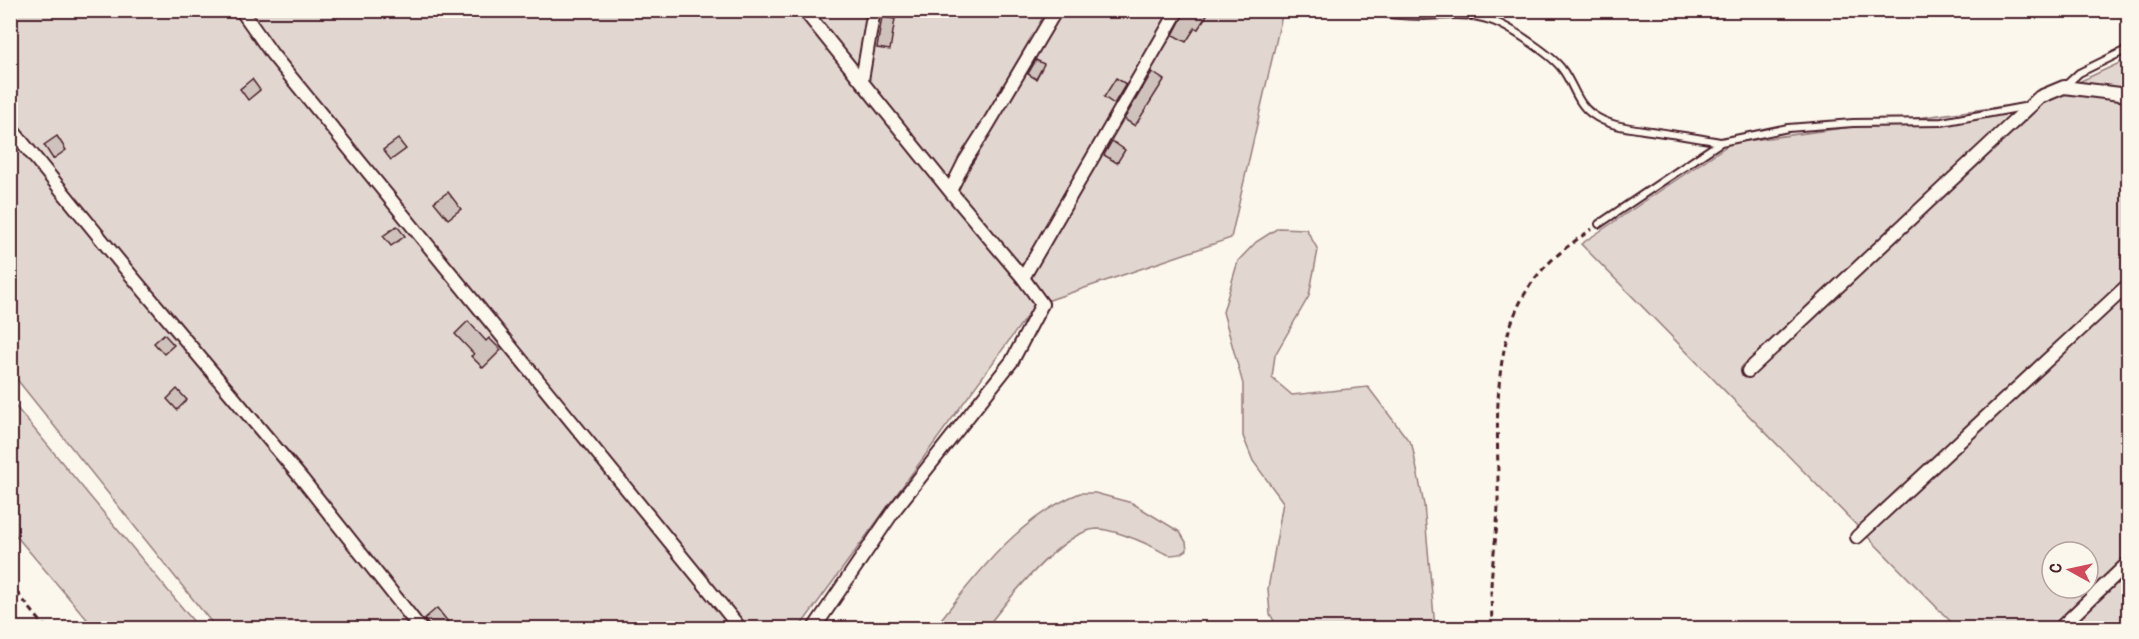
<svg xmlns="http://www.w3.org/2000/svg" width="2139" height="639" viewBox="0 0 2139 639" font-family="Pangolin,sans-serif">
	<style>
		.green { fill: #e2d7d0; stroke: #967b7e; stroke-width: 1.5; fill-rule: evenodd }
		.building { fill: #cfc2bc; stroke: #4a1f2b; stroke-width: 1.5 }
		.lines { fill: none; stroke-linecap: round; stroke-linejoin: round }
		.lane-casing { stroke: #4a1f2b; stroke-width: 10 }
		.street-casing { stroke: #4a1f2b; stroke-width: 16 }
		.path { stroke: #4a1f2b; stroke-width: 3; stroke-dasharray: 6 4.5; stroke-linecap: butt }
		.lane { stroke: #fbf7ec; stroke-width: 6 }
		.street { stroke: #fbf7ec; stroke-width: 12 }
	</style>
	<rect width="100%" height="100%" fill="#fbf7ec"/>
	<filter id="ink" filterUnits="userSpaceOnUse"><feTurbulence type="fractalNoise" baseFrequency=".0167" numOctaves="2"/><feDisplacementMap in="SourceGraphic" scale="12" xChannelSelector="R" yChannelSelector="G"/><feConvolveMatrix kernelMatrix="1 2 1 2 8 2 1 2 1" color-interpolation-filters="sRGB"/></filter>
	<g filter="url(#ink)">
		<path class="green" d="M11 11H1283L1231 238 1035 305 799 628H216L11 372Z
			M2128 59V628H1957L1581 244 1731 143 2036 102ZM2052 552H2088V588H2052Z
			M1278 228 1306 229 1318 250 1309 296 1275 355 1272 378 1292 395 1368 387 1412 445 1424 505 1435 628H1278L1270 614 1268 589 1283 502 1253 461 1243 436V384L1223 312 1238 261 1256 242Z
			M11 401 199 628H97L91 624 11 530Z
			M1080 493H1095L1132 503 1180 532 1186 542 1187 550C1182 554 1177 555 1170 555 1163 554 1156 548 1149 545 1136 539 1111 529 1097 529 1063 530 1006 602 986 628H934C975 577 1017 518 1080 493Z"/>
		<path class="building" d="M1186 10H1210L1198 29 1195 28 1186 42 1173 35Z
			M882 17 895 19 890 50 877 48Z
			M1036 60 1044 64 1036 79 1028 74Z
			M1152 72 1164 80 1135 126 1124 119Z
			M1116 78 1126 84 1114 104 1104 97Z
			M252 79 260 90 248 100 240 89Z
			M57 136 66 150 53 159 44 145Z
			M398 139 406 149 391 160 383 150Z
			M1112 141 1125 150 1117 163 1104 155Z
			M448 192 461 209 448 219 434 202Z
			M397 226 405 236 391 246 383 236Z
			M468 321 486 341 489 338 501 350 483 368 471 356 474 354 455 334Z
			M164 334 174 345 164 354 154 343Z
			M177 389 187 400 177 410 167 399Z
			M437 608 449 623 441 628H431L424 619Z"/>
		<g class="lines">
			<g class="lane-casing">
				<path id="lane" d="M1370 10C1387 15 1406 16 1424 16 1451 15 1475 12 1500 24 1515 31 1553 56 1562 69 1573 83 1577 104 1592 114 1611 128 1635 128 1657 132 1678 135 1699 138 1720 142
					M2065 86 2079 73 2128 49
					M1599 224 1721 142 1788 128 1853 123 1942 122 2029 106"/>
			</g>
			<g class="street-casing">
				<path id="street" d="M241 10 272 54 740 628
					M804 10 950 191 1023 278 1042 304 1012 361 895 509 814 628
					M862 80 874 10
					M10 127 119 261 302 479 420 628
					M950 191 965 161 986 128 1056 10
					M1023 278 1178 10
					M1748 371 2040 97 2064 87 2128 95
					M1857 537 2128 285
					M2060 628 2128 563"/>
			</g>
			<path class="path" d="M10 584 46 628
				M1492 628C1492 615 1491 601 1491 587 1492 559 1498 530 1498 501 1499 429 1488 347 1531 284 1546 262 1570 244 1592 229"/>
			<use href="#lane" class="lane"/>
			<use href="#street" class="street"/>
		</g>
	</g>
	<rect width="2139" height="639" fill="none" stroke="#fbf7ec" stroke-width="36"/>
	<rect x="18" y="18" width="2103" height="603" fill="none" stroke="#4a1f2b" stroke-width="2" filter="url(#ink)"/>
	<g transform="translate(2070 570) rotate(278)"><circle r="28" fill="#fbf7ec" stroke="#b4a19f" stroke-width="1.5"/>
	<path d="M0-4.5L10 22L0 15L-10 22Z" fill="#d1495b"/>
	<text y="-9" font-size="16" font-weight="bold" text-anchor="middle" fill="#4a1f2b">С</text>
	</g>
</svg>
